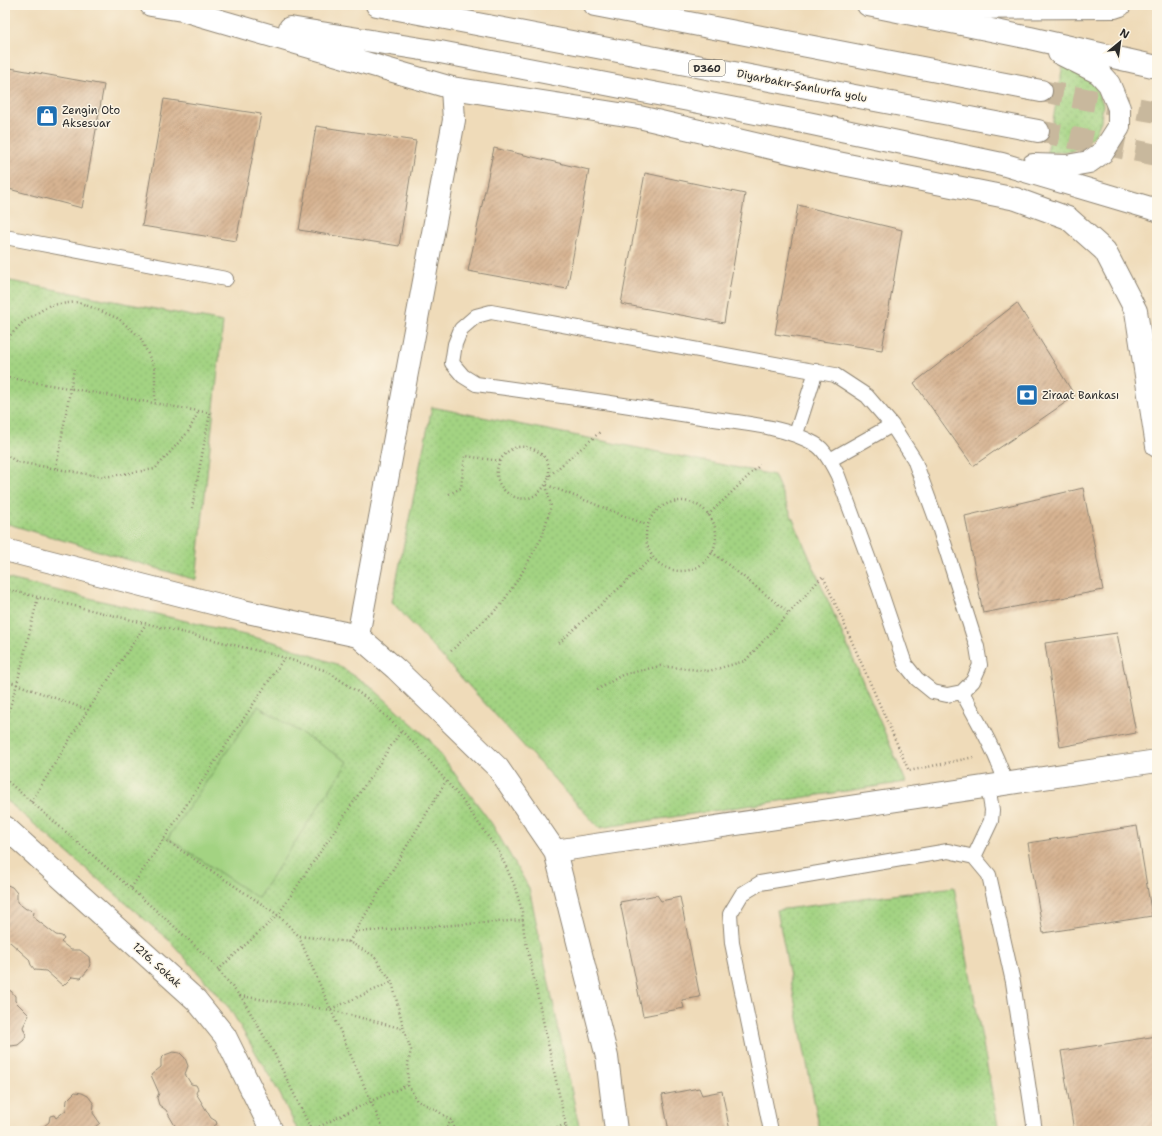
<svg xmlns="http://www.w3.org/2000/svg" width="1162" height="1136" viewBox="0 0 1162 1136" font-family="'Shantell Sans',sans-serif">
	<style>
		.green { fill: url(#green-dots); stroke: #677f56 }
		.pitch { fill: #a3d382; stroke: #677f56 }
		.building { fill: url(#building-hatch) }
		.lines { fill: none; stroke-linecap: round; stroke-linejoin: round }
		.highway-tunnel { stroke: #c8b89d; stroke-width: 22; stroke-dasharray: 22 11; stroke-linecap: butt }
		.lane-casing { stroke: #8d8372; stroke-width: 16 }
		.street-casing { stroke: #8d8372; stroke-width: 24 }
		.highway-casing { stroke: #8d8372; stroke-width: 24 }
		.path { stroke: #8d8372; stroke-width: 2.5; stroke-dasharray: 1 3; stroke-linecap: butt }
		.lane { stroke: #fff; stroke-width: 14 }
		.street { stroke: #fff; stroke-width: 22 }
		.highway { stroke: #fff; stroke-width: 22 }
		.labels { text-anchor: middle; dominant-baseline: central; stroke-width: 3; stroke-linejoin: round; paint-order: stroke }
		.shield { fill: #fcf5e5; stroke: #6a6863; stroke-width: 1 }
		.shield-label { font-size: 10px; font-weight: bold; fill: #2b2b2b }
		.street-label { font-size: 11px; fill: #2b2b2b; stroke: #fcf5e5 }
		.poi-label { font-size: 11px; fill: #2b2b2b; stroke: #fcf5e5; text-anchor: start }
	</style>
	<defs>
		<pattern id="green-dots" width="8" height="8" patternUnits="userSpaceOnUse"><rect width="8" height="8" fill="#a3d382"/><path d="M2 2h.1M6 6h.1" fill="none" stroke="#8cb570" stroke-width="1.8" stroke-linecap="round"/></pattern>
		<pattern id="building-hatch" width="6" height="6" patternUnits="userSpaceOnUse"><rect width="6" height="6" fill="#d7b492"/><path d="M-1 1l2-2M0 6l6-6M5 7l2-2" fill="none" stroke="#af9377"/></pattern>
	</defs>
	<rect width="100%" height="100%" fill="#fcf5e5"/>
	<filter id="ink" filterUnits="userSpaceOnUse"><feTurbulence type="fractalNoise" baseFrequency=".025" numOctaves="2"/><feDisplacementMap in="SourceGraphic" scale="8" xChannelSelector="R" yChannelSelector="G"/><feConvolveMatrix kernelMatrix="1 2 1 2 8 2 1 2 1" color-interpolation-filters="sRGB"/></filter>
	<filter id="wash" filterUnits="userSpaceOnUse"><feTurbulence type="fractalNoise" baseFrequency=".012" numOctaves="4" result="noise"/><feDisplacementMap in="SourceGraphic" scale="16" xChannelSelector="R" yChannelSelector="G"/><feGaussianBlur stdDeviation="0.9" result="paint"/><feColorMatrix in="noise" values="0 0 0 0 0 0 0 0 0 0 0 0 0 0 0 0 0 1.4 0 .05"/><feComposite in="paint" operator="in"/></filter>
	<g filter="url(#wash)">
		<rect width="100%" height="100%" fill="#efdbb9"/>
		<path class="green" d="M1063 65 1092 80 1103 104 1101 121 1095 135 1072 151 1047 153Z
			M5 280 223 322 196 580 5 523Z
			M432 407 774 475 906 782 599 828 392 602Z
			M5 578 274 642 336 664 370 686 429 739 492 824 529 888 580 1131H298L280 1094 230 1009 171 942 5 799Z
			M954 887 999 1131H820L777 910Z"/>
		<path class="pitch" d="M258 706 348 762 258 898 168 838Z"/>
		<g id="blocks">
			<path class="building" d="M10 68 104 85 82 208 5 188V96Z
				M164 99 261 114 236 241 142 226Z
				M316 126 416 141 399 246 299 230Z
				M494 148 589 170 567 289 468 271Z
				M645 173 745 194 724 323 621 304Z
				M798 205 902 230 882 350 775 334Z
				M1017 303 1075 396 973 466 914 383Z
				M1083 488 1103 590 983 613 965 516Z
				M1117 633 1136 733 1060 747 1045 643Z
				M1137 826 1152 916 1043 933 1028 843Z
				M5 884 12 887 17 893V902L26 909H31L34 912 33 917 56 935 62 936 64 939 61 942 71 950H80L89 957 90 964 88 970 81 978 72 977 63 986 46 971 35 970 31 965 29 959 10 942 5 940Z
				M657 895 661 901 680 897 700 997 682 1000 684 1008 643 1016 620 902Z
				M5 989 11 991 15 996V1001L29 1015 23 1027 26 1035 24 1040 18 1045 11 1046 5 1044Z
				M1157 1036V1129L1142 1131H1074L1061 1051Z
				M173 1052 180 1053 185 1058 188 1066 185 1074 191 1084 196 1085 198 1089 196 1093 211 1118 216 1121 217 1124 214 1126 217 1131H178L166 1110 159 1105 157 1098 159 1093 151 1075 161 1067V1059L165 1055Z
				M699 1088 702 1095 722 1091 730 1131H669L662 1095Z
				M75 1092 82 1093 88 1096 94 1104 93 1113 100 1123 90 1131H38L49 1122 50 1116 54 1115 56 1118 66 1110 67 1100Z"/>
		</g>
	</g>
	<g filter="url(#ink)">
		<use href="#blocks" fill-opacity="0" stroke="#8d8372" stroke-width="1"/>
		<g class="lines">
			<path class="highway-tunnel" d="M1041 91 1157 112
				M1038 131 1157 155"/>
			<g class="lane-casing">
				<path id="lane" d="M5 237 226 279
					M491 312 835 375 867 396 892 425 914 459 939 527 977 647 980 665 973 681 962 692 947 695 933 692 917 679 905 664 879 587 838 476C833 466 825 449 815 444 782 425 738 423 701 417 626 405 551 394 476 384L463 376 452 363 455 344 461 329 476 316Z
					M796 434 816 371
					M830 460 892 425
					M962 692C978 722 996 751 1006 784
					M974 857 991 821 992 810 988 786
					M771 1131 732 943 730 914 742 894 760 883 948 851 974 857 989 875 1013 982 1035 1131"/>
			</g>
			<g class="street-casing">
				<path id="street" d="M5 550 243 611 358 636 396 669 498 768 555 851 607 1057 616 1131
					M358 636 454 120 452 88
					M5 827 196 1000 225 1036 272 1131
					M555 851 1157 761"/>
			</g>
			<g class="highway-casing">
				<path id="highway" d="M151 5 201 13
					M377 5 1038 131
					M595 5 1041 91
					M868 5 1030 38 1157 67
					M932 8 1114 7 1120 5
					M186 11 452 88 639 117 823 160 1016 199 1068 218 1105 251 1136 311 1157 446
					M290 28 440 52 803 122 1002 164 1157 210
					M1033 165 1067 166 1089 162 1103 152 1119 127V108L1109 84 1099 73 1059 53"/>
			</g>
			<path class="path" d="M5 341 23 322 50 305 78 302 103 312 119 319 140 337 155 369V403
				M5 377 210 413 192 508
				M5 454 17 462 104 477 155 469 188 432 199 411
				M56 468 74 369
				M549 476C549 473 549 470 549 467 546 454 532 445 518 447 511 448 505 453 501 459 482 490 534 521 549 476L600 432
				M547 485 647 525
				M449 494 461 488 465 456 501 461
				M646 536a35 35 0 1 1 70 0a35 35 0 1 1-70 0Z
				M708 515 760 465
				M712 552 789 613
				M5 589 275 655 327 671 368 699 417 746 462 800 499 852 514 884 522 911 524 933 567 1131
				M559 643 653 557
				M451 651 501 605 520 576 542 537 551 506 546 485
				M5 680 88 710
				M597 690 622 675 660 666 709 671 745 661 823 576 909 771 974 757
				M5 723 17 684 38 597
				M5 779 175 927 211 961 243 1000 275 1055 312 1131
				M31 802 88 710 146 624
				M164 839 278 915 401 731
				M131 888 284 658
				M355 932 523 920
				M299 937 384 1131
				M349 942 446 781
				M218 970 278 915 299 936 349 942 374 956 392 982 404 1030 411 1050 408 1064V1085L417 1101 433 1108 451 1120 456 1131
				M240 996 331 1010 404 1029
				M331 1009 392 982
				M312 1130 371 1101 408 1085
				M445 1131 451 1120
				M545 1131 565 1125"/>
			<use href="#lane" class="lane"/>
			<use href="#street" class="street"/>
			<use href="#highway" class="highway"/>
		</g>
	</g>
	<defs>
		<g id="shop-square" transform="scale(1.15)"><rect x="-9" y="-9" width="18" height="18" rx="4" fill="#1f6fb2" stroke="#fcf5e5"/><path d="M-5-2.5h2.3a2.7 3.5 0 0 1 5.4 0H5L5.5 6h-11ZM-1.5-2.5h3a1.5 2.3 0 0 0-3 0Z" fill="#fff"/></g>
		<g id="bank-square" transform="scale(1.15)"><rect x="-9" y="-9" width="18" height="18" rx="4" fill="#1f6fb2" stroke="#fcf5e5"/><path d="M-6-4H6V4H-6ZM0-2.3a2.3 2.3 0 1 0 0 4.6a2.3 2.3 0 1 0 0-4.6Z" fill="#fff"/></g>
	</defs>
	<g fill-rule="evenodd">
		<use href="#shop-square" x="47" y="116"/>
		<use href="#bank-square" x="1027" y="395"/>
	</g>
	<g class="labels">
		<rect class="shield" x="689" y="60" width="36" height="16" rx="3"/>
		<g class="shield-label">
			<text x="707" y="68">D360</text>
		</g>
		<g class="street-label">
			<text transform="translate(802 86) rotate(11)">Diyarbakır-Şanlıurfa yolu</text>
			<text transform="translate(157 965) rotate(42)">1216. Sokak</text>
		</g>
		<g class="poi-label">
			<text x="62" y="110">Zengin Oto<tspan x="62" dy="13">Aksesuar</tspan></text>
			<text x="1042" y="395">Ziraat Bankası</text>
		</g>
	</g>
	<rect width="1162" height="1136" fill="none" stroke="#fcf5e5" stroke-width="20"/>
	<g transform="translate(1120 42) rotate(29)" stroke="#fcf5e5" stroke-width="3" paint-order="stroke">
	<path d="M0-3L7 15L0 10L-7 15Z" fill="#2b2b2b"/>
	<text y="-6" font-size="11" font-weight="bold" text-anchor="middle" fill="#2b2b2b">N</text>
	</g>
</svg>
